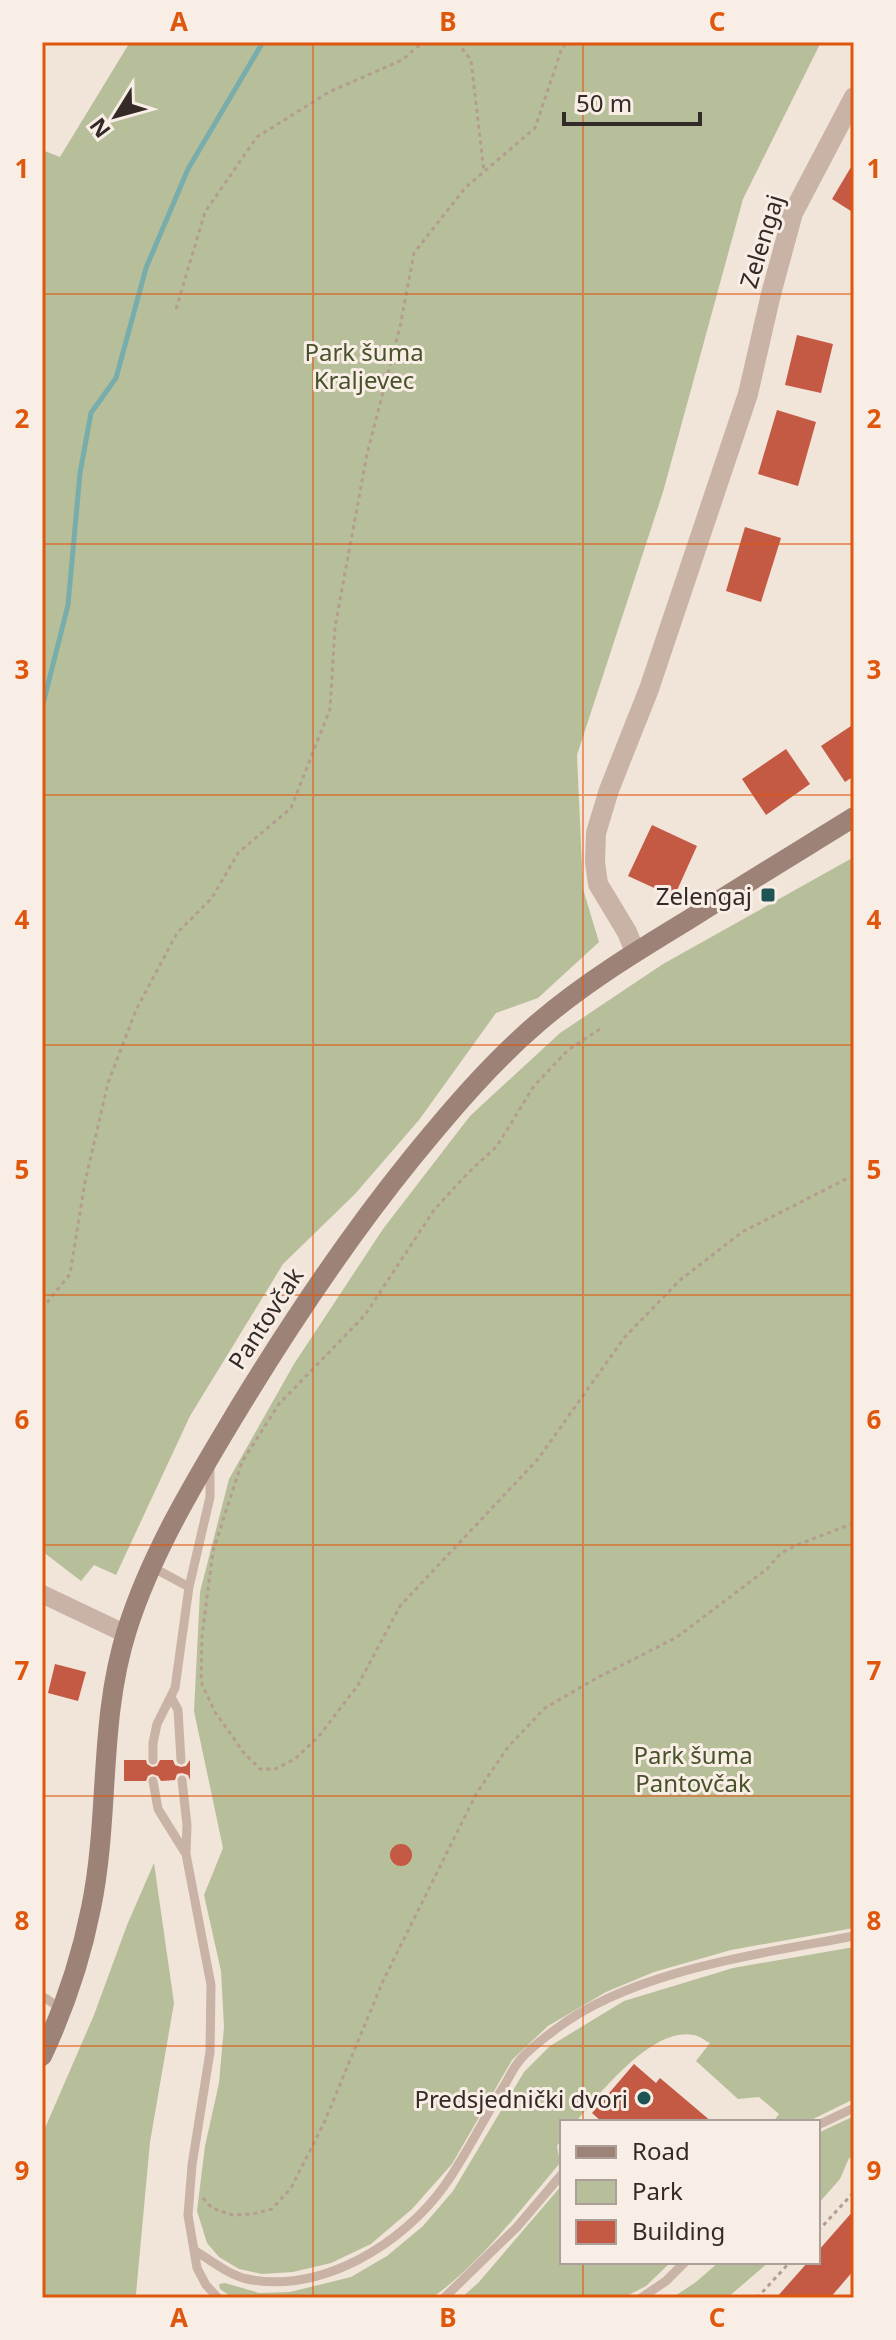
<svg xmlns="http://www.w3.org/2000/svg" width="896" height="2340" viewBox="0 0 896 2340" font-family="'Noto Sans',sans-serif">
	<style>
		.green { fill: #b6bf9a }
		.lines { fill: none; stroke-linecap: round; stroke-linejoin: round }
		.stream { stroke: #79adab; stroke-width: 5 }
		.building { fill: #c45944 }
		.path { stroke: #b49d90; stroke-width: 3; stroke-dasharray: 4 4; stroke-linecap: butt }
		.service { stroke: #c8b3a6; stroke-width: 9 }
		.minor { stroke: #c8b3a6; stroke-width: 18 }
		.tertiary { stroke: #c8b3a6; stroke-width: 20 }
		.secondary { stroke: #9c8277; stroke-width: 20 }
		.grid { fill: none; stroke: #df570d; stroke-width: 2; stroke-opacity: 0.55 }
		.poi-dot { fill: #1d5554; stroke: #f9eee5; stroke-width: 3 }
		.labels { text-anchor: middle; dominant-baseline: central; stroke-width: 6; stroke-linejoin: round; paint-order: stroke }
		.street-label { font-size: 24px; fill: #342a27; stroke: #f9eee5 }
		.park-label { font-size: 24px; fill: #47522b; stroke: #f9eee5 }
		.poi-label { font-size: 24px; fill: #342a27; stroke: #f9eee5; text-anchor: end }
		.neatline { fill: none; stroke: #df570d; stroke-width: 3 }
		.grid-label { font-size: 26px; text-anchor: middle; font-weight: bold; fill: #df570d }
	</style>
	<rect width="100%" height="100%" fill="#f1e4d9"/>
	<path class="green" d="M130 42H821L743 199 663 492 577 755 583 889 599 942 538 998 496 1013 419 1120 355 1194 283 1264 190 1416 116 1575 94 1565 81 1581 42 1551V150L60 157Z
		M854 857V1928L731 1950 654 1972 606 1992 548 2026 512 2060 452 2164 412 2209 371 2244 331 2263 293 2272 262 2274 239 2269 219 2257 207 2243 197 2211 205 2146 219 2083 224 2027 221 1971 204 1895 223 1848 194 1711 200 1592 229 1479 294 1364 383 1229 470 1116 560 1033 663 964Z
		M154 1863 174 2003 150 2142 136 2294 135 2298H42V2135L94 2015 127 1925Z
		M854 1947V2099L807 2122H773L779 2114 759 2097 738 2099 696 2061 710 2043C705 2041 699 2035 693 2035 652 2027 599 2094 576 2122H562V2139L557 2146 560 2163C520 2210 482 2262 432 2298H233L220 2289 219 2284 225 2283 259 2293 290 2292 351 2277 387 2256 423 2226 453 2191 524 2072 550 2046 624 2001 733 1968Z
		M854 2116V2159L849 2158 840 2179 818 2204V2133Z
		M562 2185V2262H671L646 2286 623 2298H461L479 2282Z
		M719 2262H769L727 2298H672L696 2282Z"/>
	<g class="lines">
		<path class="stream" d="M42 708 68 605 80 473 91 413 116 378 146 268 188 169 263 42"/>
	</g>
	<path class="building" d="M854 162V213L832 199Z
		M797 335 833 344 821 393 785 385Z
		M777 410 816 422 798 486 758 474Z
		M745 527 781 538 761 602 726 591Z
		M854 724V776L845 782 821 746Z
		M786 749 810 784 766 815 742 779Z
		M652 825 697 846 674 897 628 876Z
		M55 1664 86 1672 78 1701 48 1693Z
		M124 1760H146L147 1764 152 1767 157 1766 160 1760H173L175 1765 181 1767 186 1766 190 1760V1780L188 1775 182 1773 177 1774 175 1780 161 1781 158 1776 152 1774 148 1776 146 1781H124Z
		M390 1855a11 11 0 1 1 22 0a11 11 0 1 1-22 0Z
		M634 2064 656 2083 660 2078 712 2122H602L592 2113Z
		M854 2210V2270L830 2298H776L808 2262H818V2251Z"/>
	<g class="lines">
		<path class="path" d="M457 42 471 60 484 172
			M176 309 205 212 257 137 329 92 402 60 423 42
			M600 1029 568 1050 534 1086 497 1146 467 1174 434 1210 365 1315 279 1404 242 1462 213 1551 202 1636 201 1682 215 1712 244 1753 260 1769H275L295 1759 320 1735 358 1685 400 1606 538 1459 624 1338 679 1281 742 1232 854 1175
			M42 1309 70 1274 85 1182 108 1083 136 1010 177 933 212 898 238 853 291 808 330 709 335 627 367 454 400 327 414 253 465 188 535 128 562 48 568 42
			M203 2198 212 2208 232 2215 253 2214 272 2209 291 2188 324 2123 383 1981 476 1794 508 1747 545 1708 595 1679 677 1637 767 1569 781 1553 797 1545 854 1523
			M818 2231 854 2192
			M757 2298 790 2262"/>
		<path class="service" d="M152 1567 189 1587 175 1688 157 1724 153 1743V1760
			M189 1587 210 1497V1464
			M171 1697 178 1710 181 1760
			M182 1780 187 1825 186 1852
			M153 1781 158 1809 186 1854 211 1985 210 2052 192 2165 188 2215 197 2268 206 2285 218 2298
			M42 1996 62 2009
			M818 2125 854 2108
			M194 2250C210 2260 229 2275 247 2279 322 2294 403 2244 445 2185 467 2154 484 2118 504 2086 509 2078 513 2068 520 2060 529 2049 544 2038 556 2029 633 1970 760 1954 854 1936
			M444 2298 517 2227 562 2174
			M641 2298 666 2281 685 2262"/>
		<path class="minor" d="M42 1594 126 1634"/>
		<path class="tertiary" d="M635 952 627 932 598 884 595 862 596 833 609 790 649 689 748 394 771 294 793 213 854 97"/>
		<path class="secondary" d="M42 2056C64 2009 81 1959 91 1908 110 1817 98 1721 127 1630 152 1551 197 1478 239 1408 292 1321 348 1237 412 1158 452 1109 492 1062 540 1021 586 982 637 951 688 920 743 885 799 851 854 817"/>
	</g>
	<path class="grid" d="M313 42V2298M583 42V2122M42 294H854M42 544H854M42 795H854M42 1045H854M42 1295H854M42 1545H854M42 1796H854M42 2046H854M583 2262V2298"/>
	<g class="poi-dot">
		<rect x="760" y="887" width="16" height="16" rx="4"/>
		<circle cx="644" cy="2098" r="8"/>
	</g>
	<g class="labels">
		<g class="street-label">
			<text transform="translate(761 241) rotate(-73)">Zelengaj</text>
			<text transform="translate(265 1318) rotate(-57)">Pantovčak</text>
		</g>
		<g class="park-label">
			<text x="364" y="351">Park šuma<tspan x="364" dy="28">Kraljevec</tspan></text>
			<text x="693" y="1754">Park šuma<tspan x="693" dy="28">Pantovčak</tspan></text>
		</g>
		<g class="poi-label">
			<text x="752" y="895">Zelengaj</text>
			<text x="628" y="2098">Predsjednički dvori</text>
		</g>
	</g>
	<rect width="896" height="2340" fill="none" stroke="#f9eee5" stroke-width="88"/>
	<rect x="560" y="2120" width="260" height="144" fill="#f9eee5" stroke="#aaa099" stroke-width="2"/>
	<rect x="576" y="2146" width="40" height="12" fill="#9c8277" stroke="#aaa099" stroke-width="2"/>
	<text x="632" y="2160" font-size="24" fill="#342a27">Road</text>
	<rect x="576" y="2180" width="40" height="24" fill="#b6bf9a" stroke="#aaa099" stroke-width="2"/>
	<text x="632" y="2200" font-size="24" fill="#342a27">Park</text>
	<rect x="576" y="2220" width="40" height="24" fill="#c45944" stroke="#aaa099" stroke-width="2"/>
	<text x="632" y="2240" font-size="24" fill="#342a27">Building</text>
	<g transform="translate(116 116) rotate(233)" stroke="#f9eee5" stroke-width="6" paint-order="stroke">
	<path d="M0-6L14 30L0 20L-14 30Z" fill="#342a27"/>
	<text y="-12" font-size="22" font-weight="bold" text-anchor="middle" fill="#342a27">N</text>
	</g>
	<path d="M564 112v12h136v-12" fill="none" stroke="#342a27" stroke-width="4"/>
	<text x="576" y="112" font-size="24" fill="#342a27" stroke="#f9eee5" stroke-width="6" paint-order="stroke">50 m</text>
	<rect x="44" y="44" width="808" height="2252" class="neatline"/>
	<g class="grid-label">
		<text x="179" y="31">A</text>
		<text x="448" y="31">B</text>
		<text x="717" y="31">C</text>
		<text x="22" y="178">1</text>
		<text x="874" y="178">1</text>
		<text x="22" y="428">2</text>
		<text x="874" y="428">2</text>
		<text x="22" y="679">3</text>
		<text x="874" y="679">3</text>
		<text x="22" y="929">4</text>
		<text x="874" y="929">4</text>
		<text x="22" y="1179">5</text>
		<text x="874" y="1179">5</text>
		<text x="22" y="1429">6</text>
		<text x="874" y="1429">6</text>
		<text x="22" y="1680">7</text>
		<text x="874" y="1680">7</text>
		<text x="22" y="1930">8</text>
		<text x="874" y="1930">8</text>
		<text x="22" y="2180">9</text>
		<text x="874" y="2180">9</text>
		<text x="179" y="2327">A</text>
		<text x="448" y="2327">B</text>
		<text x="717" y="2327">C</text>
	</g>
</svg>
